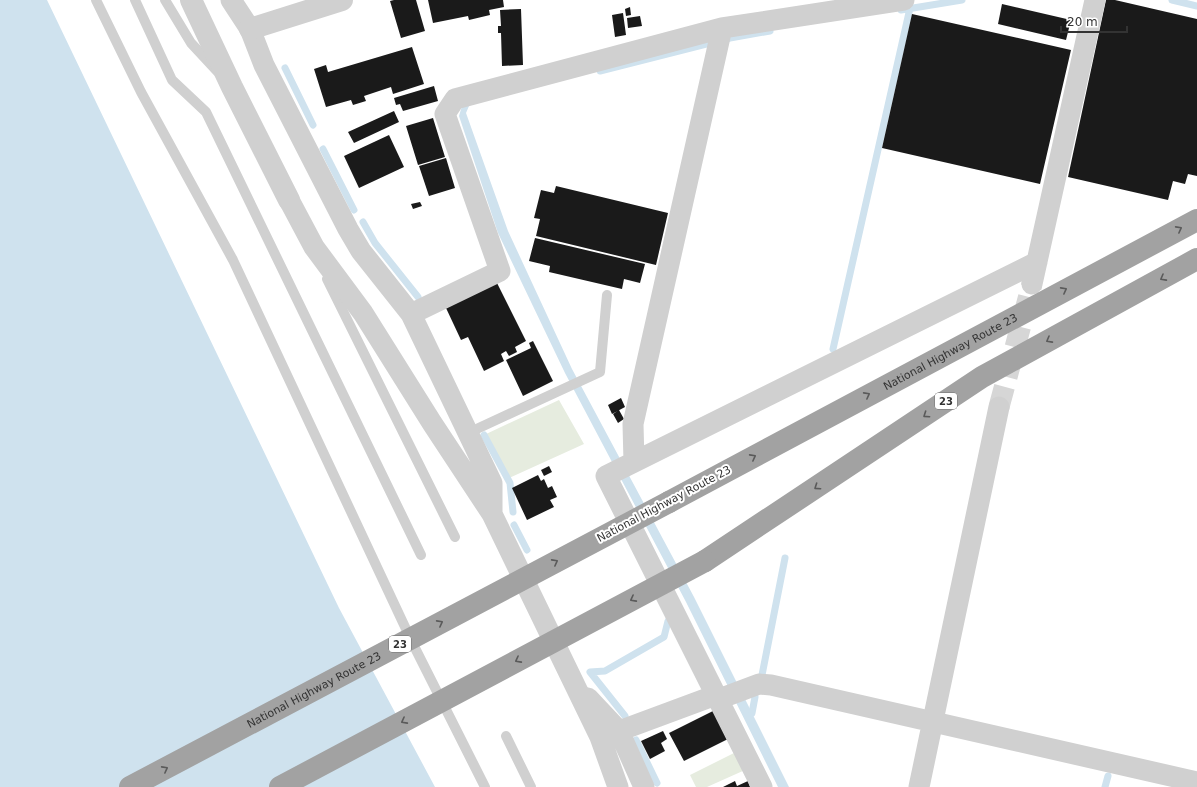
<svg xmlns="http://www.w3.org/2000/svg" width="1197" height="787" viewBox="0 0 1197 787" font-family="'DejaVu Sans',sans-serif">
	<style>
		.green { fill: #e6ecdf }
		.water { fill: #cfe2ee }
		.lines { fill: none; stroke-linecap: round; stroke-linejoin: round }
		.stream { stroke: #cfe2ee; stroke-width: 7 }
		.building { fill: #1a1a1a }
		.minor-tunnel { stroke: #d6d6d6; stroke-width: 21; stroke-dasharray: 21 10; stroke-linecap: butt }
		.service { stroke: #d0d0d0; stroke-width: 10 }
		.minor { stroke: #d0d0d0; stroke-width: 21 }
		.tertiary { stroke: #d0d0d0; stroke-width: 22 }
		.trunk { stroke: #a2a2a2; stroke-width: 22 }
		.trunk-bridge { stroke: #a2a2a2; stroke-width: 22 }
		.oneway { stroke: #5a5a5a }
		.labels { text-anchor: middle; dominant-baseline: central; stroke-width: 4; stroke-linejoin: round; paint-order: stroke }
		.shield { fill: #fff; stroke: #707070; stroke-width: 1 }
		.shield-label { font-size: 10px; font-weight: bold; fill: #333 }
		.street-label { font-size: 11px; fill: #333; stroke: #fff }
	</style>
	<rect width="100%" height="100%" fill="#fff"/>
	<path class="green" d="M559 400 584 444 507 479 484 435Z
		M736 752 745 770 707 787H696L690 775Z"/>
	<path class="water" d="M0 0H47L339 608 435 787H0Z
		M462 106H469L466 113 508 231 572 369 694 597 789 787H778L686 602 565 373 498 233 459 116Z"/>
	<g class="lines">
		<path class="stream" d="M1172 0 1197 6
			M901 10 962 0
			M285 68 313 125
			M600 71 730 38 770 31
			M323 149 354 210
			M363 222 375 243 418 297
			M833 349 910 8
			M484 435 510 483 513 512
			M514 525 527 550
			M762 675 785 558
			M752 713 755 697
			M625 716 590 672 605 671 664 637 668 621
			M636 740 657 783
			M1105 787 1108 776"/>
	</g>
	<path class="building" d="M394 0H416L425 31 401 38 390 1Z
		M428 0H503L504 7 489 10 490 15 469 20 468 16 433 23Z
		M1106 0H1115L1197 19V176L1188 174 1185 184 1173 181 1168 200 1068 177Z
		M1002 4 1071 20 1066 40 998 24Z
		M630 7 631 15 626 16 625 9Z
		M521 9 523 65 502 66 501 33H498V26H501L500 10Z
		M623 13 626 35 615 37 612 15Z
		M912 14 1071 50 1040 184 882 148Z
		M640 16 642 26 628 28 627 18Z
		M412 47 424 84 393 94 391 87 364 96 366 101 353 105 351 100 326 107 314 69 326 65 328 72Z
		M434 86 438 101 403 111 400 104 396 105 394 98Z
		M394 111 399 122 354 143 348 132Z
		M433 118 445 157 418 165 406 126Z
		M389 135 404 167 359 188 344 156Z
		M446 158 455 188 429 196 419 166Z
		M556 186 668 213 656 265 536 236 540 219 534 218 541 190 554 193Z
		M420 202 422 206 413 209 411 204Z
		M535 238 645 264 640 283 624 279 622 289 549 272 550 266 529 261Z
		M497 283 526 341 515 347 517 352 509 356 506 351 501 354 504 361 484 371 468 337 461 340 446 308Z
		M533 341 553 381 523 396 506 360 531 348 529 343Z
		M621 398 625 407 612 414 608 405Z
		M619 410 624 419 618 423 613 414Z
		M549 466 552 472 544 476 541 470Z
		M538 475 541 481 544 479 548 488 552 486 557 497 550 500 554 507 527 520 512 488Z
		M713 711 728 739 684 761 669 733Z
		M663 731 667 739 661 743 665 751 650 759 641 741Z
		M735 781 737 786 748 781 750 787H723Z"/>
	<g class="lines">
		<path class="minor-tunnel" d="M999 407 1032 284"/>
		<path class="service" d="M96 0 141 92 233 260 413 644 485 787
			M135 0 172 80 206 112 421 555
			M165 0 191 43 217 71
			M327 279 455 537
			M468 433 600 372 607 295
			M506 736 531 787"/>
		<path class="minor" d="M231 0 250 29 264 65 348 229 361 251 411 314 492 483V514
			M289 200 314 247 363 313 432 423 492 514 600 737 618 787
			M1032 284 1095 0
			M411 314 500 271 445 114 455 99 722 28 904 0
			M634 462 633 424 722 28
			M588 698 619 731 644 787
			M719 699 759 684 771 685 1197 782
			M619 731 716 695
			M762 787 606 476 1037 262
			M919 787 999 407"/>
		<path class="tertiary" d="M191 0 232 87 289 200
			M250 29 342 0"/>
		<g class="trunk">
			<path id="s1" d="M669 502 1197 220"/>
			<path d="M705 561 982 377 1197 259"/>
		</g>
		<g class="trunk-bridge">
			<path id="s2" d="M130 787 669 502"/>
			<path d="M280 787 705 561"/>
		</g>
	</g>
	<defs><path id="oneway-chevron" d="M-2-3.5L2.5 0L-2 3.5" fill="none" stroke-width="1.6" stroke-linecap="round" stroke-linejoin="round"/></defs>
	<g class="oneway">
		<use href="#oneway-chevron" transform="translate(1179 229) rotate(-28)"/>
		<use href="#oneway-chevron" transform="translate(1163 278) rotate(151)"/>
		<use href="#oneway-chevron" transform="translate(1064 290) rotate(-28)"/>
		<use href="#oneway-chevron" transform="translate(1049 340) rotate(151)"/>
		<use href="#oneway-chevron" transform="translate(867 395) rotate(-28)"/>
		<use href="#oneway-chevron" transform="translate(926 415) rotate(146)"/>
		<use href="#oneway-chevron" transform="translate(753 457) rotate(-28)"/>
		<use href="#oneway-chevron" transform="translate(817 487) rotate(146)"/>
		<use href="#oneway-chevron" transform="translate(555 562) rotate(-28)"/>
		<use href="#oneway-chevron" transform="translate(633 599) rotate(152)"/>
		<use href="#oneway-chevron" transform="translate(440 623) rotate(-28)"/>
		<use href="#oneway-chevron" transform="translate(518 660) rotate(152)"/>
		<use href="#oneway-chevron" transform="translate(404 721) rotate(152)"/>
		<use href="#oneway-chevron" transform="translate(165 769) rotate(-28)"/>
	</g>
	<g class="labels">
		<g class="shield">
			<rect x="935" y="393" width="22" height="16" rx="3"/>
			<rect x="389" y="636" width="22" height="16" rx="3"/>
		</g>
		<g class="shield-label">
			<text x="946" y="401">23</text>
			<text x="400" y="644">23</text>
		</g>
		<g class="street-label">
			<text stroke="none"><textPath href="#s1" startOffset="319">National Highway Route 23</textPath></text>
			<text transform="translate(664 504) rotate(-28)">National Highway Route 23</text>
			<text stroke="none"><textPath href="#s2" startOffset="208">National Highway Route 23</textPath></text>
		</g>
	</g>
	<path d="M1061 26v6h66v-6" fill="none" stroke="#333333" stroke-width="2"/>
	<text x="1067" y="26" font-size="12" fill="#333333" stroke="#ffffff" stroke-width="3" paint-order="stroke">20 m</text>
</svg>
